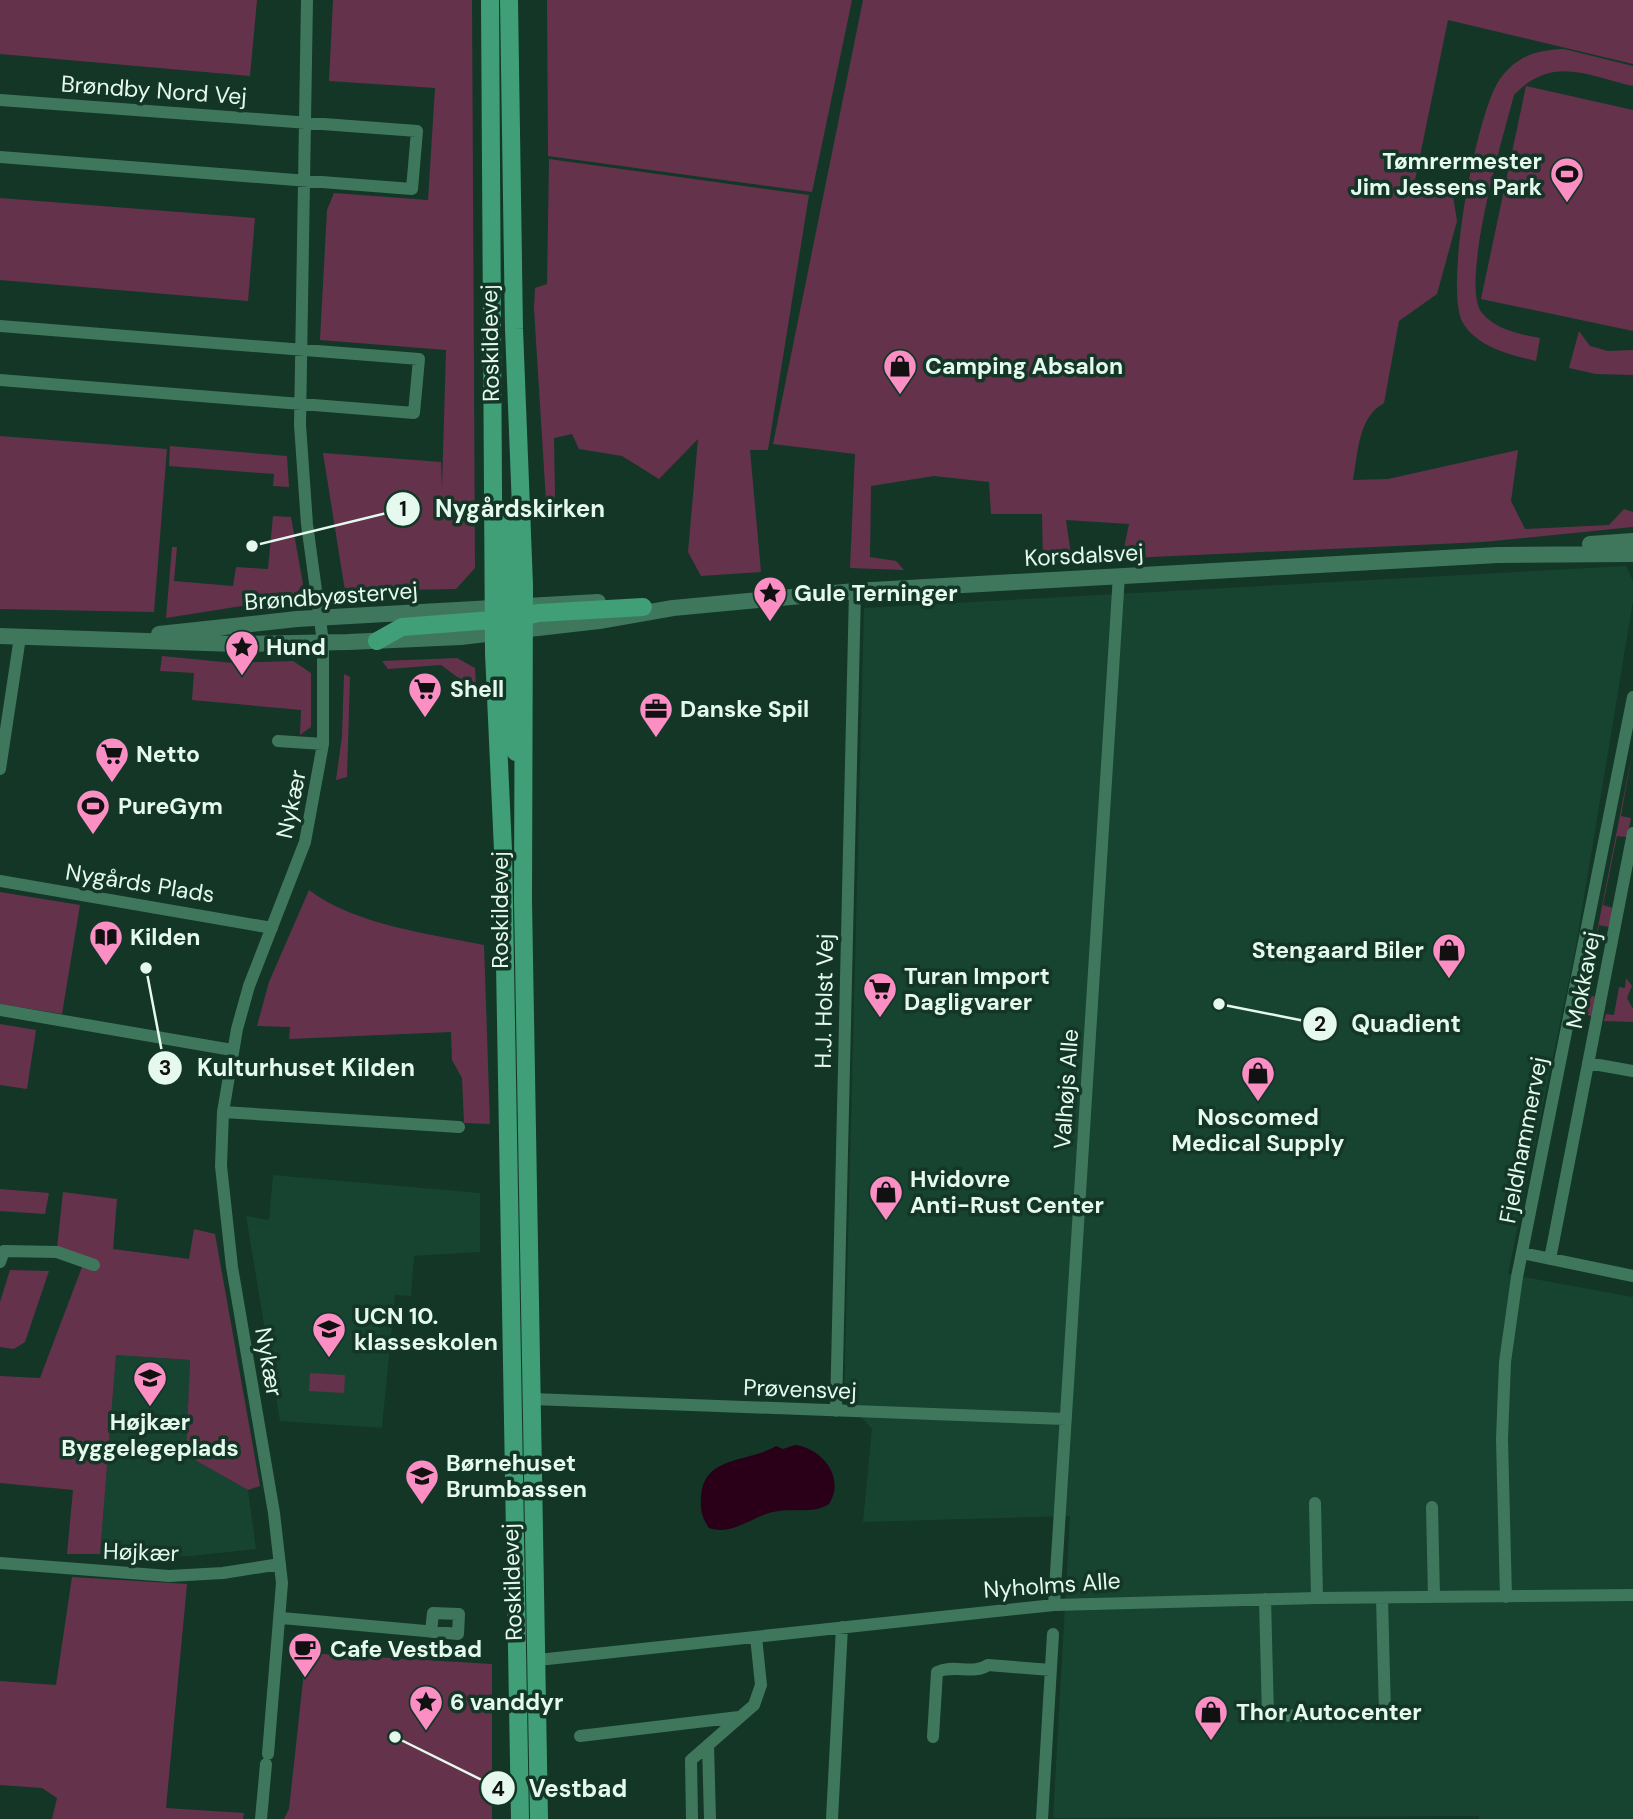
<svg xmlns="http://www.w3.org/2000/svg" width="1633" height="1819" viewBox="0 0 1633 1819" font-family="'DM Sans',sans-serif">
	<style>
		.built { fill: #174331 }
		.green { fill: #65324c }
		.water { fill: #290017 }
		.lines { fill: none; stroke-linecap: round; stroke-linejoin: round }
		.minor { stroke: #3f775d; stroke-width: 12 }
		.tertiary { stroke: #3f775d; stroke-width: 16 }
		.secondary { stroke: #409f77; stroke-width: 18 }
		.labels { text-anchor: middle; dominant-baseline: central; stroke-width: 7; stroke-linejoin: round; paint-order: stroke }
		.street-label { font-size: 23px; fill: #e5f9ee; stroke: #133627 }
		.poi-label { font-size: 23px; font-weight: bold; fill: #e5f9ee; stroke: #133627; text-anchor: start }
		.leader { fill: none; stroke: #e5f9ee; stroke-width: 2.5 }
		.callout-dot { fill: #e5f9ee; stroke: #133627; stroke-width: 2.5 }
		.mark-label { font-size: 21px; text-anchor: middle; font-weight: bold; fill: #111 }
		.callout-label { font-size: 24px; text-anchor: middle; font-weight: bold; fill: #e5f9ee; stroke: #133627; stroke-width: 7; stroke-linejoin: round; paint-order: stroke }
	</style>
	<rect width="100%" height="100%" fill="#133627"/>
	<path class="built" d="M1626 566 1633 581V601L1576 946 1508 1274 1633 1297V1819H1479V1816L1053 1818 1070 1516 863 1522 872 1429 844 1398 864 608Z
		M273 1175 480 1193V1252L414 1256 411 1296 395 1295 382 1428 280 1421 246 1216 269 1220Z
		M116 1355 190 1360 186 1455 248 1490 256 1549 192 1556 100 1554Z"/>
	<path class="green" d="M0 0H257L250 76 0 54Z
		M333 0H472L475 568 456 589 345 591 323 453 441 462 442 488 446 350 320 340 327 210 334 193 428 200 435 88 329 81Z
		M547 0H852L812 192 548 156Z
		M863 0H1633V64L1448 20 1415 180 1453 196 1457 221 1437 294 1399 321 1384 403C1358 417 1358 453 1353 480L1388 479 1518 450 1511 501 1525 529 1609 525 1624 509 1633 512V527L1483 542 1108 559 1124 548 1129 524 1066 520 1072 562 1043 564 1042 514H991L989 482 934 476 871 486 870 557 896 561 904 570 850 568 855 454 773 444Z
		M1564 49 1633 66V86C1586 75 1552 55 1514 95 1504 133 1459 285 1482 313 1496 330 1520 334 1540 338L1536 361C1511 355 1477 347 1463 323 1443 290 1477 110 1500 79 1517 56 1536 50 1564 49Z
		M1526 86 1633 110V331L1481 299Z
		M549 159 809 195 768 450H750L761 572 701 576 688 552 698 439 659 479 622 456 579 449 572 434 554 438 555 495 551 513 546 501 534 309 535 288 547 284Z
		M0 198 255 218 248 301 0 280Z
		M1579 331 1590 346 1608 351 1633 350V375L1596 374 1569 368Z
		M0 436 167 449 154 612 0 609Z
		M170 446 287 456 289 487 273 486 274 474 169 466Z
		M273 516 291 517 303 584 293 598 166 618 172 547H177L174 581 233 586 236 567 268 569Z
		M162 656 233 663 293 661 311 673V727L300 735 301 710 192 700 194 673 160 671Z
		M457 658 475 668 476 684 468 685 441 665 388 669 382 661Z
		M344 674 350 677 347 777 336 780 342 736Z
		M1633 749 1621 816 1631 818 1627 837 1617 836 1603 905 1613 908 1609 927 1599 925 1585 994 1596 997 1592 1016 1582 1014 1579 1023Z
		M309 890C353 924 429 934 484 945L490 1124 464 1123 462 1078 452 1060 451 1032 289 1039 290 1027 257 1026 269 982Z
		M0 892 80 905 62 1014 0 1004Z
		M1626 978 1632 986 1627 998 1633 1009V1022L1604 1021 1606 1014 1614 1015 1619 987 1625 988Z
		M0 1024 36 1030 27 1089 0 1085Z
		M0 1189 49 1193 45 1214 0 1211Z
		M63 1192 117 1199 113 1249 189 1259 194 1229 215 1234 260 1486 248 1490 186 1455 190 1360 116 1355 100 1554H67L73 1490 0 1483V1376L40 1378 82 1267 57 1248Z
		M10 1270 49 1271 25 1342 14 1349 0 1347V1302Z
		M310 1373 345 1375 344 1393 309 1391Z
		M72 1577 187 1584 166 1808 244 1813 243 1819H52L57 1798 42 1788 0 1785V1681L56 1685Z
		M306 1653 492 1664V1819H284L289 1809Z"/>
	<path class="water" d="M795 1445C822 1448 846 1478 829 1504 812 1515 792 1507 773 1512 750 1517 733 1536 709 1528 702 1518 700 1510 701 1497 703 1455 749 1463 776 1446L783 1449Z"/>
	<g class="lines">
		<path class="minor" d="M0 100 417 131 412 189 0 157
			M0 326 419 359 414 413 0 380
			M278 741 323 744
			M0 769 20 637
			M0 881 272 928
			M0 1010 232 1050
			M1588 1063 1633 1071
			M223 1112 459 1127
			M1522 1253 1633 1276
			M1550 1259 1633 833
			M0 1262 4 1251 57 1252 94 1265
			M532 1399 1066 1419
			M836 1411 855 591
			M1315 1503 1317 1598
			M1432 1507 1434 1597
			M0 1563 169 1576 223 1573 280 1564
			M1506 1597 1502 1439 1505 1362 1517 1277 1633 697
			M1265 1599 1268 1716 1385 1713 1382 1598
			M1054 1605 1119 575
			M282 1618 458 1634 459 1614 433 1613 431 1632
			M538 1660 1054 1605 1317 1598 1633 1595
			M580 1736 739 1717
			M933 1737 937 1672C953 1664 974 1675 988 1665L1051 1670
			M708 1745 710 1819
			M268 1754 282 1583 274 1513 232 1267 221 1166 223 1112 237 1029 249 986 305 842 323 744V642L307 524 300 425 307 0
			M261 1819 266 1764
			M692 1819 691 1760 754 1705 761 1685 756 1637
			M832 1819 842 1627
			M1042 1819 1053 1634"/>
		<path class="tertiary" d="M1590 544 1633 541
			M159 634 297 619 598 602
			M0 636 235 644 348 642 461 637 599 621 673 608 855 591 1498 555 1633 554"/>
		<path class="secondary" d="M490 0 494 653 503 850 520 1819
			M509 0 514 329 524 585 523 901 539 1819
			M503 511C505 520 508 529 508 539 509 560 503 612 520 626
			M498 611C517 640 509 715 516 752
			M515 619 538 613 643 607
			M377 641 402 627 505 619"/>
	</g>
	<defs>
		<g id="stadium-pin" transform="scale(1.75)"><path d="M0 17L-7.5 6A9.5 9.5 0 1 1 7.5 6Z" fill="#fb8fc4" stroke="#133627"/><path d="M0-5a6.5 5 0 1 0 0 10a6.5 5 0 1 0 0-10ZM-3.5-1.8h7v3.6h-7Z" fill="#111"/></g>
		<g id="shop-pin" transform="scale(1.75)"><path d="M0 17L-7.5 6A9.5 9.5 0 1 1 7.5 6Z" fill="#fb8fc4" stroke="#133627"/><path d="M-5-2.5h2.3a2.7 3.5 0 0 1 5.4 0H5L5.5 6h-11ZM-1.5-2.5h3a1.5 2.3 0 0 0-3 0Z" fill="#111"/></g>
		<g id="sight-pin" transform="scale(1.75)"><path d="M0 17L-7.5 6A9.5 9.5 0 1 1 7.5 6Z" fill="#fb8fc4" stroke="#133627"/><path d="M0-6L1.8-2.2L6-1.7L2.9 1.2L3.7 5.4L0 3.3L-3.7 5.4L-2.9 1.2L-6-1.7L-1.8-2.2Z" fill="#111"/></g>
		<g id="supermarket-pin" transform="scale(1.75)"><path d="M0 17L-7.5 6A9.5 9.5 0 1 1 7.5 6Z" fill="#fb8fc4" stroke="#133627"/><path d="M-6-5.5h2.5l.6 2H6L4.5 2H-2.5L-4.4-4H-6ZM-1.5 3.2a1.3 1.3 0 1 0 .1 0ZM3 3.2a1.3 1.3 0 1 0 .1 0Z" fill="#111"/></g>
		<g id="office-pin" transform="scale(1.75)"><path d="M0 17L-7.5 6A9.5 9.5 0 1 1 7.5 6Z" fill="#fb8fc4" stroke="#133627"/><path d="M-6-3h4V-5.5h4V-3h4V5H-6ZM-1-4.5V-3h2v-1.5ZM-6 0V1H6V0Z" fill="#111"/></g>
		<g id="library-pin" transform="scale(1.75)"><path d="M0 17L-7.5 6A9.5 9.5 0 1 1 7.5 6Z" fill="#fb8fc4" stroke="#133627"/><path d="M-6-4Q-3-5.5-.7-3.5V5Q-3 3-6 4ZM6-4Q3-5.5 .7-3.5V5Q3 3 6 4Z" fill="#111"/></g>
		<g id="school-pin" transform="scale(1.75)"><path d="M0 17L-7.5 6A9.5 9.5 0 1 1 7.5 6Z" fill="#fb8fc4" stroke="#133627"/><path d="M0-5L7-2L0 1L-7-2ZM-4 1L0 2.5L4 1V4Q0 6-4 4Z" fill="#111"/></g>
		<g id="cafe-pin" transform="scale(1.75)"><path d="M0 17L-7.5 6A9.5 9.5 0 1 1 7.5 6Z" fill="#fb8fc4" stroke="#133627"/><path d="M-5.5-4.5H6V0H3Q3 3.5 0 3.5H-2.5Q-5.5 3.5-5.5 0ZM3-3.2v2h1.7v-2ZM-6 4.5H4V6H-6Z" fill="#111"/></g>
	</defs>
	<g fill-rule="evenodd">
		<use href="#stadium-pin" x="1567" y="174"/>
		<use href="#shop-pin" x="900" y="366"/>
		<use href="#sight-pin" x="770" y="593"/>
		<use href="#sight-pin" x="242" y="647"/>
		<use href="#supermarket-pin" x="425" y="689"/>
		<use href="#office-pin" x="656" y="709"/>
		<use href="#supermarket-pin" x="112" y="754"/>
		<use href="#stadium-pin" x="93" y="806"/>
		<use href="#library-pin" x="106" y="937"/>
		<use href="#shop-pin" x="1449" y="950"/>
		<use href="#supermarket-pin" x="880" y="989"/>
		<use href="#shop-pin" x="1258" y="1073"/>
		<use href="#shop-pin" x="886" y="1192"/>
		<use href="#school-pin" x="329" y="1329"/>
		<use href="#school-pin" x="150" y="1378"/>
		<use href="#school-pin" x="422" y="1476"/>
		<use href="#cafe-pin" x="305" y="1649"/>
		<use href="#sight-pin" x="426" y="1702"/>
		<use href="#shop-pin" x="1211" y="1712"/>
	</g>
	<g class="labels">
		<g class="street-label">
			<text transform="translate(154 90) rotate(4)">Brøndby Nord Vej</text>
			<text transform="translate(490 343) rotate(-91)">Roskildevej</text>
			<text transform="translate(1084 555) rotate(-3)">Korsdalsvej</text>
			<text transform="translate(331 596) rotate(-4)">Brøndbyøstervej</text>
			<text transform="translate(291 804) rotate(-78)">Nykær</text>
			<text transform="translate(140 883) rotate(9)">Nygårds Plads</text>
			<text transform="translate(500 910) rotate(-90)">Roskildevej</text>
			<text transform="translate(1583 980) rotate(-79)">Mokkavej</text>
			<text transform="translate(824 1001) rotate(-89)">H.J. Holst Vej</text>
			<text transform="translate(1066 1089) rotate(-86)">Valhøjs Alle</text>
			<text transform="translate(1523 1140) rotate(-79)">Fjeldhammervej</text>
			<text transform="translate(269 1362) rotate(80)">Nykær</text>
			<text transform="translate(800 1389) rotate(2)">Prøvensvej</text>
			<text transform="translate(141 1552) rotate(2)">Højkær</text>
			<text transform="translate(512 1582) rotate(-92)">Roskildevej</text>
			<text transform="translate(1052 1585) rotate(-4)">Nyholms Alle</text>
		</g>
		<g class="poi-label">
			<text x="1542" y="161" text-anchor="end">Tømrermester<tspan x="1542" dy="26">Jim Jessens Park</tspan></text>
			<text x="925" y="366">Camping Absalon</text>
			<text x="794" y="593">Gule Terninger</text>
			<text x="266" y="647">Hund</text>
			<text x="450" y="689">Shell</text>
			<text x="680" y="709">Danske Spil</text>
			<text x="136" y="754">Netto</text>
			<text x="118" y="806">PureGym</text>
			<text x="130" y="937">Kilden</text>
			<text x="1424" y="950" text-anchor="end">Stengaard Biler</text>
			<text x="904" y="976">Turan Import<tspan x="904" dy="26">Dagligvarer</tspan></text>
			<text x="1258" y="1117" text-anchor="middle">Noscomed<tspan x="1258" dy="26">Medical Supply</tspan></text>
			<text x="910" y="1179">Hvidovre<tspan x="910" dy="26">Anti-Rust Center</tspan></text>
			<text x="354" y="1316">UCN 10.<tspan x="354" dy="26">klasseskolen</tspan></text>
			<text x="150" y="1422" text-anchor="middle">Højkær<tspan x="150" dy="26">Byggelegeplads</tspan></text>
			<text x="446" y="1463">Børnehuset<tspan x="446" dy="26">Brumbassen</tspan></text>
			<text x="330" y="1649">Cafe Vestbad</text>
			<text x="450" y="1702">6 vanddyr</text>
			<text x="1236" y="1712">Thor Autocenter</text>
		</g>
	</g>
	<path class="leader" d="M252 546L403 509M1219 1004L1320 1024M146 968L165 1068M395 1737L498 1788"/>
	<g class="callout-dot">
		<circle cx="252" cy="546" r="7"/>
		<circle cx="1219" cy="1004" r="7"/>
		<circle cx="146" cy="968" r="7"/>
		<circle cx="395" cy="1737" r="7"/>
		<circle cx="403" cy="509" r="18"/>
		<circle cx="1320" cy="1024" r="18"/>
		<circle cx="165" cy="1068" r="18"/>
		<circle cx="498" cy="1788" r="18"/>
	</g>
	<g class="mark-label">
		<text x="403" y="516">1</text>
		<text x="1320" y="1031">2</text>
		<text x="165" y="1075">3</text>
		<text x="498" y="1796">4</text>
	</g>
	<g class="callout-label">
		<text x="520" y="517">Nygårdskirken</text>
		<text x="1406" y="1032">Quadient</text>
		<text x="306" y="1076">Kulturhuset Kilden</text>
		<text x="578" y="1797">Vestbad</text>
	</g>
</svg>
